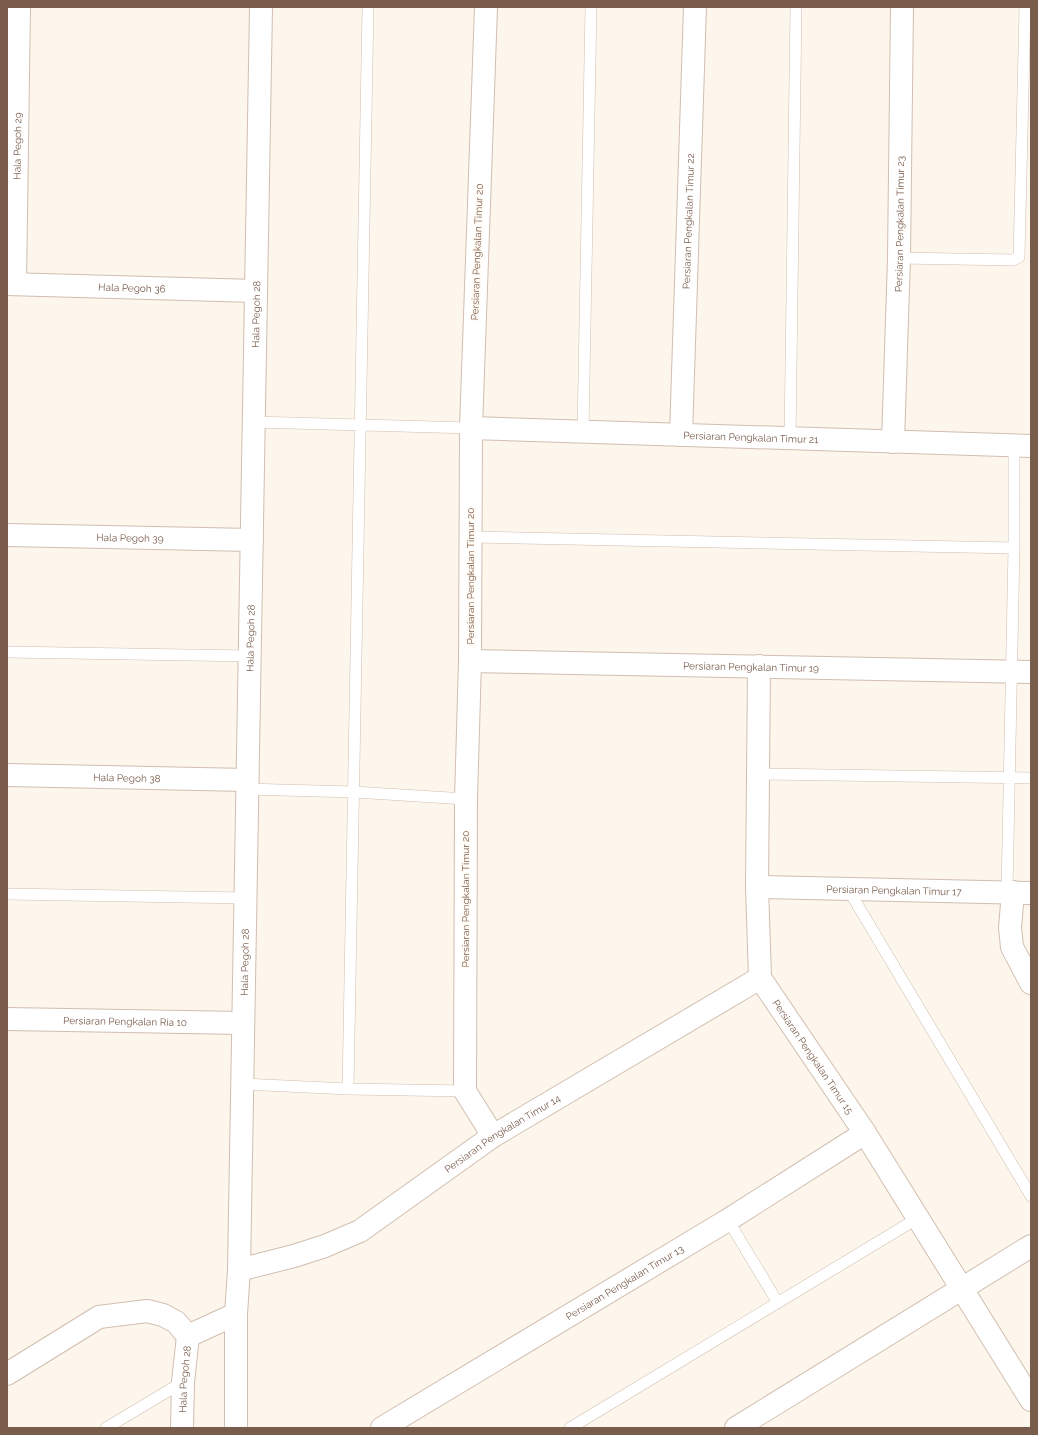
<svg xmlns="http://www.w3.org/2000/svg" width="1038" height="1435" viewBox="0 0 1038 1435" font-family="Raleway,sans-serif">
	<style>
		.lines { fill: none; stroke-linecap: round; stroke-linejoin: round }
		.lane-casing { stroke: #d1beb0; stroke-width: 12 }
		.street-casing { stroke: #d1beb0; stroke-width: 24 }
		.lane { stroke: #fff; stroke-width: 11 }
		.street { stroke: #fff; stroke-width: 22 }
		.labels { text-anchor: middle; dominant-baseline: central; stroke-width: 3; stroke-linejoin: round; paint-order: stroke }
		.street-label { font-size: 10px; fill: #7a5c4d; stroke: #fffaf3 }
	</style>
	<rect width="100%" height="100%" fill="#fdf6ec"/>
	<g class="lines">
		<g class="lane-casing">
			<path id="lane" d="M899 258 1013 260 1019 257 1025 7
				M254 422 471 428
				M583 431 591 7
				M790 439 796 7
				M470 537 1014 548
				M7 652 250 656
				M757 774 1031 778
				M247 789 354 792 466 799
				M848 889 1031 1196
				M1007 892 1014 548V446
				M7 894 245 898
				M242 1084 348 1089 465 1091
				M348 1089 368 7
				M728 1220 778 1303
				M106 1428 183 1382
				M570 1428 918 1218"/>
		</g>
		<g class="street-casing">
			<g id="street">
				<path d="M486 7 471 428 470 661 466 799 465 1091 493 1136"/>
				<path id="s1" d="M7 284 256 291"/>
				<path id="s2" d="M15 284 19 7"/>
				<path id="s3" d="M471 428 1031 446"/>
				<path id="s4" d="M681 435 695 7"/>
				<path id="s5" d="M893 442 899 258 902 7"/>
				<path id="s6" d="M7 535 252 540"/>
				<path id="s7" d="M470 661 1031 672"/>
				<path id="s8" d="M759 666 757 887 760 978 865 1133 1031 1400"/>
				<path id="s9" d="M7 775 247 780"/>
				<path id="s10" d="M757 887 1031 893"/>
				<path d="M1013 892 1010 928 1012 947 1031 983"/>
				<path id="s11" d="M7 1019 243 1023"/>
				<path id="s12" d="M239 1270 294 1256 325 1246 360 1231 493 1136 760 978"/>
				<path d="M7 1374 99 1317 147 1311 163 1315 176 1322 188 1336"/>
				<path id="s13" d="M182 1428 183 1382 188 1336 236 1314"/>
				<path id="s14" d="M236 1428V1314L239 1270 261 7"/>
				<path id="s15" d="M382 1428 728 1220 865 1133"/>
				<path d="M736 1428 1031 1246"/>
			</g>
		</g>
		<use href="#lane" class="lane"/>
		<use href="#street" class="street"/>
	</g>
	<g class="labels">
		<g class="street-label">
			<text stroke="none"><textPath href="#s2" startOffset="138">Hala Pegoh 29</textPath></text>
			<text stroke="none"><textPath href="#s4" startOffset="214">Persiaran Pengkalan Timur 22</textPath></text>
			<text stroke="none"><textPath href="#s5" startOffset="218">Persiaran Pengkalan Timur 23</textPath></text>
			<text transform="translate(477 252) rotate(-88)">Persiaran Pengkalan Timur 20</text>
			<text stroke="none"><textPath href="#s1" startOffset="125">Hala Pegoh 36</textPath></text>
			<text stroke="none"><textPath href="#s14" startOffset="1114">Hala Pegoh 28</textPath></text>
			<text stroke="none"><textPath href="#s3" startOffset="280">Persiaran Pengkalan Timur 21</textPath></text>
			<text stroke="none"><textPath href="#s6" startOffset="123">Hala Pegoh 39</textPath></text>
			<text transform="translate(470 576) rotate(-90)">Persiaran Pengkalan Timur 20</text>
			<text stroke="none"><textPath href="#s14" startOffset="790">Hala Pegoh 28</textPath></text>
			<text stroke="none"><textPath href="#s7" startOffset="281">Persiaran Pengkalan Timur 19</textPath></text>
			<text stroke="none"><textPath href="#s9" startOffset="120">Hala Pegoh 38</textPath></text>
			<text stroke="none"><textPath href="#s10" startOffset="137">Persiaran Pengkalan Timur 17</textPath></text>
			<text transform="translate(465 899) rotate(-90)">Persiaran Pengkalan Timur 20</text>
			<text stroke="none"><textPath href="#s14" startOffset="466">Hala Pegoh 28</textPath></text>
			<text stroke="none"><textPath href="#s11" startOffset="118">Persiaran Pengkalan Ria 10</textPath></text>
			<text stroke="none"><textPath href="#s8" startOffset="407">Persiaran Pengkalan Timur 15</textPath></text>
			<text stroke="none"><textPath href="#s12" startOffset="300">Persiaran Pengkalan Timur 14</textPath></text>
			<text stroke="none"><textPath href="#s15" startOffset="283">Persiaran Pengkalan Timur 13</textPath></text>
			<text stroke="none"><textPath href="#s13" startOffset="49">Hala Pegoh 28</textPath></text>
		</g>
	</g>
	<rect width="1038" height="1435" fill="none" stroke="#7a5c4d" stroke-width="16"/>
</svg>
